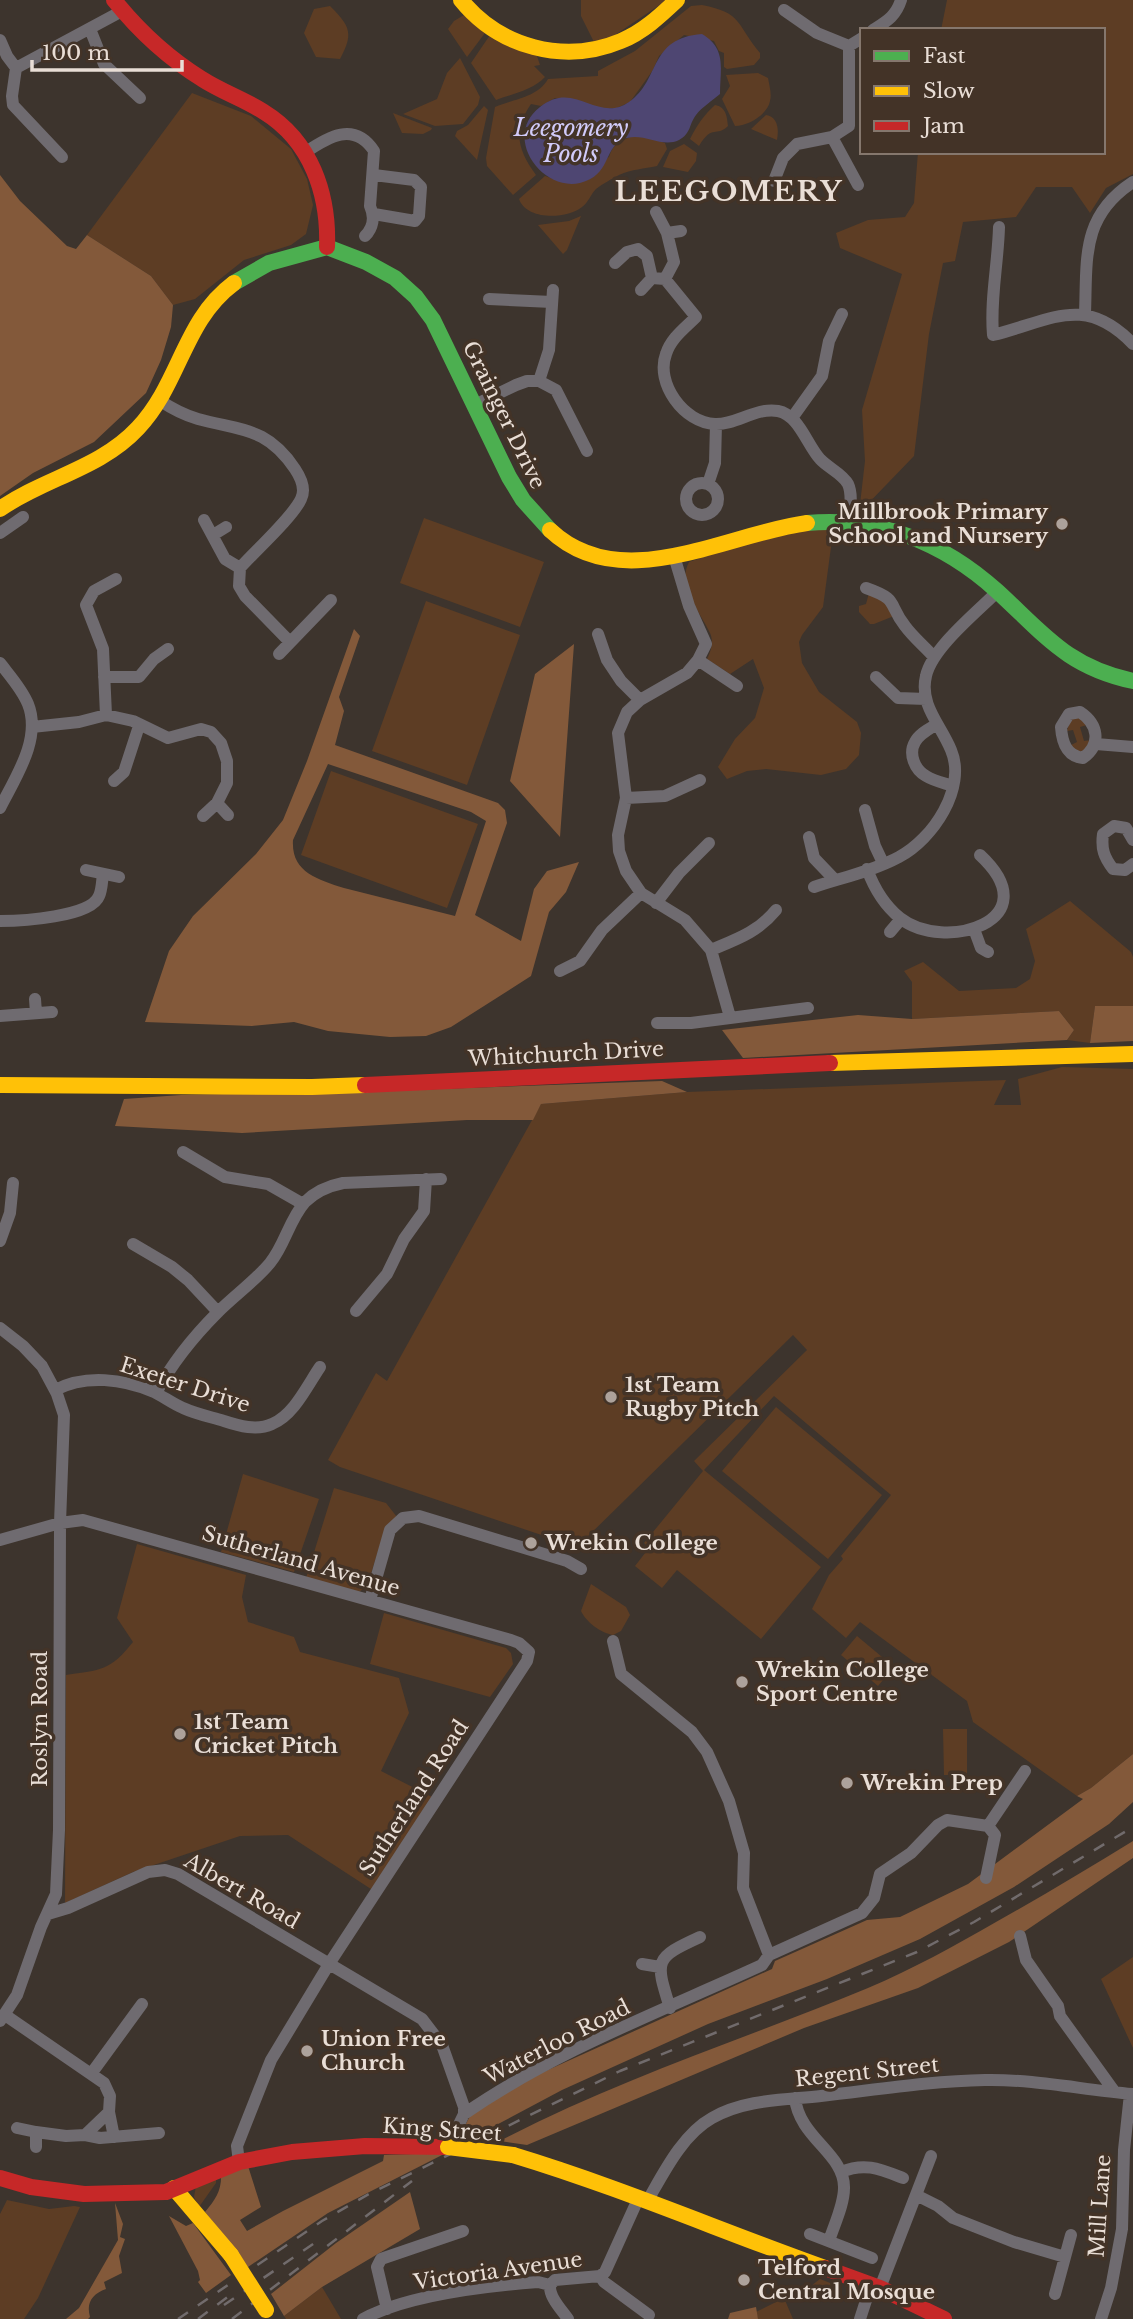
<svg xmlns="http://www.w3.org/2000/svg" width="1133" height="2319" viewBox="0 0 1133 2319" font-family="'Libre Baskerville',serif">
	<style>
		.green { fill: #5d3d24 }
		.forest { fill: #83593a; fill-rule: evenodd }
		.water { fill: #4e4672 }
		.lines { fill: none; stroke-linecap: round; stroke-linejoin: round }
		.street { stroke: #6f6b70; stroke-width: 12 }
		.fast { stroke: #4caf50; stroke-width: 16 }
		.slow { stroke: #ffc107; stroke-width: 16 }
		.jam { stroke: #c62828; stroke-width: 16 }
		.rail { stroke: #716b6c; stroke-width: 2.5; stroke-dasharray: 12 12; stroke-linecap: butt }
		.slow-bridge { stroke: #ffc107; stroke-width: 16 }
		.poi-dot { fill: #ada29b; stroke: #433327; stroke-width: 2.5 }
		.labels { text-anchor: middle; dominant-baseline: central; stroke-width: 7; stroke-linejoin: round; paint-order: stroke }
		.street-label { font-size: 21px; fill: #e9ded6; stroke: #433327 }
		.poi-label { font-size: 21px; font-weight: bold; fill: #e9ded6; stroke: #433327; text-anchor: start }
		.water-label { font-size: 23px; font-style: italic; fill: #d1cbfa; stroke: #433327 }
		.district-label { font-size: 28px; font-weight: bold; letter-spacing: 2px; fill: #e9ded6; stroke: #433327 }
	</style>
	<rect width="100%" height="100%" fill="#3d342d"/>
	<path class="green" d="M581 0H667L615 35 595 44 581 16Z
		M947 0H1133V174L1106 188 1090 213 1072 187H1036L1016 217 963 222 955 261 943 263 929 334 914 456 859 513 865 461 862 410 902 274 840 248 836 233 868 220 905 217 914 203 918 152H1103V30H941Z
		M702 5C743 13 736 24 760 53V58L754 65 727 69 724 67V53L719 51 714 41 684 35 659 56 653 70 630 102 617 108 605 109 555 98 541 106 531 104C513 131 517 149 536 175L513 195 487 166 486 158 495 107C513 99 537 98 548 79L598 76V71L635 51 691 6Z
		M330 6C350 26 354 33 340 59L316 57 304 33 314 9Z
		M464 15 485 33 467 57 448 29 454 21Z
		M490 35 537 56 540 65 534 66 545 77C533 90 512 94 496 100L471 63Z
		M460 58 480 97 478 105 463 124 435 126 403 114 437 99 447 73Z
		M758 73 768 78C769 84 772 94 770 101 768 114 748 126 735 126L722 99 730 86 726 75Z
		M192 93 251 116 291 149 307 179 313 205 306 234 291 245 244 260 195 299 173 305 151 276 87 235Z
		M715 105C726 107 727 116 728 126 716 138 713 123 699 146L690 139C697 125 704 115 715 105Z
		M484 106 488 110 477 160 455 136 457 131 468 125Z
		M393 113 432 128 431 130 423 134 402 133Z
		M766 115C778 117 779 129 777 140L751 129Z
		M634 136 651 138 665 143 667 149 657 166C644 169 632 169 619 175 612 179 602 184 596 189 591 194 588 203 582 207 567 219 527 221 519 199L545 176 563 182 609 157C613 144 620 140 634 136Z
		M684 144 697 153 696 161 688 172 663 167 670 151Z
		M581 216 567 250 563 254 538 225 569 221Z
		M424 518 544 562 520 627 400 583Z
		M824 527 833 532 823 607 802 635 799 642 802 663 819 692 857 722 861 733 859 755 846 769 821 775 766 769 747 771 727 779 718 767 735 739 755 718 764 688 753 659 730 674 707 659C711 651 714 642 710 633 700 611 676 587 689 562 734 546 778 535 824 527Z
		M869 593 882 597 894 616 874 624H870L859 612V606L866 604Z
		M426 601 520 635 467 785 372 751Z
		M1078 717 1087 725 1080 727 1084 741 1091 740 1084 751 1079 752 1072 748 1071 745 1077 742 1073 730 1067 731 1070 720Z
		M331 771 478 824 447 908 301 855Z
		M1070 901 1131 952 1133 957V1006H1095L1090 1043 1067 1040 1074 1030 1059 1011 912 1019V982L904 971 923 962 959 991 1016 988 1030 979 1035 961 1026 929Z
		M1062 1067 1133 1069V1754L1091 1788 1077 1796 973 1722 967 1701 860 1622 846 1638 812 1609 829 1575 843 1559 841 1556 891 1495 774 1396 704 1470 821 1567 761 1639 677 1570 662 1588 635 1566 649 1548 644 1543 703 1471 694 1461 807 1350 793 1335 577 1547 340 1467 328 1460 376 1373 387 1381 541 1104 687 1092 1006 1080 994 1105H1021L1018 1079Z
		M776 1407 882 1495 828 1559 722 1471Z
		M243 1474 319 1499 294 1572 221 1552Z
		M334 1488 386 1503 397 1517 386 1526 367 1586 359 1592 306 1578Z
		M137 1544 246 1575 242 1597 248 1622 294 1637 300 1652 399 1678 409 1713 381 1771 434 1798 374 1891 288 1835 240 1836 133 1872 65 1903 66 1675C101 1670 110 1671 133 1642L117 1618Z
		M591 1584 626 1607 630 1615 621 1631 613 1635C601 1633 586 1622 581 1611Z
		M384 1613 506 1648 511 1653 513 1664 490 1697 370 1664Z
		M857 1636 894 1667 878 1686 841 1655Z
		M943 1729H967V1775H944Z
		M1133 1957V2048L1101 1979Z
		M216 2176V2183L199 2207 194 2197 196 2186Z
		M7 2200 49 2209 74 2206 80 2207 38 2298 24 2319H0V2214Z
		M820 2279 838 2286 825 2297 811 2286Z
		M322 2287 341 2319H286L284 2316Z
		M784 2298 793 2319H758L756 2312Z"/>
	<path class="forest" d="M0 175 20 201 67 246 76 249 87 235 151 276 173 305 171 327 161 360 146 393 94 442 33 473 0 496Z
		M354 629 360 636 339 697 344 711 335 745 498 803 505 810 507 823 475 915 521 941 534 889 547 871 579 862 566 892 549 912 531 976 451 1027 426 1036 390 1037 328 1031 294 1022 252 1026 145 1022 169 951 193 916 256 854 283 820 307 761ZM328 764 471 812 486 821 455 916 344 888C317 879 291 872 293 840Z
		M574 644 560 837 510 781 535 674Z
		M1095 1006H1133V1041L1090 1043Z
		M1059 1011 1074 1030 1067 1040 743 1058 722 1030 858 1015 912 1019Z
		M662 1081 687 1092 541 1104 533 1120H467L242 1133 115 1126 124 1099 181 1095 410 1090Z
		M1133 1754V1802L1109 1824 1014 1887 920 1939 827 1979 708 2024 562 2090 466 2141 458 2139 470 2116 519 2083 772 1969 775 1961 867 1920 900 1917 968 1884 1083 1799 1077 1796 1091 1788Z
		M1133 1841V1858L1009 1942 918 1988 804 2028 527 2145 500 2141C618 2079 745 2039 868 1988 913 1969 954 1946 996 1922 1042 1896 1088 1869 1133 1841Z
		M446 2153 328 2213 248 2267 205 2212C216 2199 222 2190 221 2173L248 2166 261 2207 240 2220 247 2231 283 2211 383 2161 384 2155Z
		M410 2192 420 2229 322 2287 284 2316 271 2294 336 2243Z
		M115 2203 123 2224 120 2237 125 2239 119 2256 122 2273 104 2282 106 2289C92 2294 86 2303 90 2317L88 2319H66L79 2308 118 2240Z
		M169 2216 186 2226 193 2223 231 2275 206 2293 198 2282 200 2280 198 2271Z
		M756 2307 758 2319H728L730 2313Z"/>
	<path class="water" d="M702 34C727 49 720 68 720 94 712 101 702 107 696 115 689 124 691 134 679 140 661 149 641 130 622 140 603 150 611 175 580 183 541 192 502 136 540 107 575 79 597 124 629 102 661 80 648 38 702 34Z"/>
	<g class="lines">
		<path class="street" d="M784 10 817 33 849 46
			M90 29 104 64 140 98
			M873 30C887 21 896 16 901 0
			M0 40 7 56 16 68
			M832 137 858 185
			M306 152C328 137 354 121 374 151L370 206C375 217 373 228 365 236
			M62 157 13 105 12 96 16 68 122 11
			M374 175 414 180 421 187 419 216 415 221 374 214
			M774 181 783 158 797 144 832 137 849 126V46L862 38
			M656 212 667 233 674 262 665 279 696 317C685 328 671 338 666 354 655 383 684 423 715 424 736 425 756 407 778 411 799 415 807 445 820 459 827 467 843 474 848 484 853 495 850 510 849 522
			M999 227C998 264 990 299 993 335 1051 321 1084 293 1133 344
			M667 233 681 231
			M615 263 627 252 638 249 647 256 652 278 665 279
			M641 290 652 278
			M489 299 552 302
			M1085 314C1087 258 1081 216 1133 182
			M539 381 549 350 553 290
			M159 400C171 408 184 415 198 419 242 431 267 427 295 469 301 478 306 489 301 499 293 517 255 551 240 568L239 586 245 596 290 642
			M475 405 516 385 527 381H539L556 390 587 451
			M792 418 822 376 829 341 842 314
			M686 499a16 16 0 1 1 32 0a16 16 0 1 1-32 0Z
			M708 484 715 463 716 424
			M204 520 225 559 240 568
			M0 533 23 517
			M213 535 226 527
			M674 556 689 606 706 644 698 660 687 673 640 700 627 712 618 733 626 798 618 835 619 851 626 871 641 893 685 920 711 950 730 1017
			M866 588C900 600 887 603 905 626 913 637 924 646 933 656
			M598 634 607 660 621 681 640 700
			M279 654 331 600
			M698 660 737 686
			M0 663C10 676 22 689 28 704 42 739 15 778 0 808
			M104 677H139L154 659 168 649
			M876 677 898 698 926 699
			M1080 712C1098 724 1102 744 1083 758 1066 756 1062 742 1061 727L1069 714Z
			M106 715 103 649 86 605 94 591 116 579
			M937 724C929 729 919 734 915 742 908 754 915 770 926 776 934 781 944 783 953 786
			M32 727 79 722 106 715 133 721 168 738 201 729 211 732 221 743 227 761V783L217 803 203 816
			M1096 744 1133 747
			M114 781 124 772 139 726
			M626 798 665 796 700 780
			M217 803 228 815
			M865 810 875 846 883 863
			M809 837 814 858 835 880
			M1133 840 1126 828 1114 826 1103 834C1101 849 1104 857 1113 869L1125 870 1133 864
			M867 869C874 888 884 905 900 918 944 953 1051 921 980 855
			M86 870 119 877
			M814 887C841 878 873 871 899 857 933 839 967 788 951 750 941 725 919 705 926 676 932 648 977 612 998 591
			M656 903 679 873 709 843
			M0 921C21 921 91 917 99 896 102 890 102 880 103 874
			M974 929 981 948 988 952
			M890 932 901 919
			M711 950C737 939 758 932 776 910
			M560 971 580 961 602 930 641 893
			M35 999 36 1013
			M0 1016 52 1012
			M657 1023H691L808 1008
			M183 1152 225 1177 268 1184 303 1204
			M0 1241 10 1213 13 1183
			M133 1244 172 1267 188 1280 218 1312
			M356 1311 387 1274 404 1239 424 1211 426 1179
			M0 1328 23 1346 42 1366 57 1394 64 1415 60 1523 59 1830 56 1894 41 1927 17 1995 0 2021
			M55 1390C86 1374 123 1379 154 1392 164 1397 173 1404 183 1408 196 1414 211 1417 224 1421 239 1426 257 1431 272 1424 294 1415 307 1386 320 1367
			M156 1393C172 1363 194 1336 218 1312 235 1295 255 1281 270 1263 285 1245 289 1220 305 1202 316 1191 328 1186 343 1183L441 1179
			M0 1540 60 1523 83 1520 511 1640 519 1643 529 1652 527 1661 329 1964 271 2060 237 2146 239 2162
			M370 1600 390 1530 403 1518 419 1516 567 1561 581 1569
			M988 1826 1025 1771
			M48 1914 68 1908 148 1872 165 1870 178 1874 422 2019 442 2045 464 2107V2114L448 2147
			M1020 1936 1026 1960 1058 2006 1060 2016 1114 2091
			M769 1955 862 1913 874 1898 880 1874 911 1853 938 1825 947 1820 988 1826 995 1835 986 1878
			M642 1964 660 1967
			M670 2008C655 1960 654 1958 700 1937
			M5 2015 104 2083 110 2096 109 2112 114 2137
			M91 2074 142 2004
			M795 2098C799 2138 845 2154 844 2188 844 2205 834 2225 829 2241
			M464 2114C555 2051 662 2011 762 1965L769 1955 743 1888 744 1853 729 1801 707 1752 692 1732 621 1674 613 1641
			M17 2128 36 2132 66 2136 85 2135 100 2138 159 2133
			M85 2135 109 2112
			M36 2147V2132
			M841 2172C865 2162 880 2169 903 2178
			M916 2195 938 2206 953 2218 1014 2242 1065 2257
			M648 2200C664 2172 683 2134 712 2118 745 2099 785 2100 821 2096 875 2090 930 2081 985 2080 1035 2079 1083 2090 1133 2094
			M810 2234 872 2258
			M600 2276 604 2282 649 2315
			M550 2285C549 2297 561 2309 568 2319
			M880 2288 931 2156
			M1055 2294 1071 2235
			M387 2309 377 2267 381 2259 463 2231
			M363 2319C407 2295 487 2286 538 2282L550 2285 555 2280 600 2276 605 2272 639 2197
			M860 2319 871 2285
			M1101 2319 1111 2288 1122 2229 1124 2150 1130 2094"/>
		<path class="fast" d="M234 283 269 263 327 247 366 262 395 278 416 297 433 320 509 477 523 500 550 530
			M807 523C879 516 944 543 997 591 1044 634 1067 667 1133 681"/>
		<path class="slow" d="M461 0C499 47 564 65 621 41 643 32 660 16 677 0
			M0 509C44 478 100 469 138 428 181 382 183 321 234 283
			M550 530C621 597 725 534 807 523
			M830 1063 1133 1054
			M0 1085 312 1087 365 1085
			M513 2155C619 2187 721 2231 825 2268
			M174 2188 231 2255"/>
		<path class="jam" d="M114 0C139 31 168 58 202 79 222 92 244 99 264 112 311 141 329 194 327 247
			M365 1085 830 1063
			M0 2178 31 2187 84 2194 166 2192 239 2162 292 2152 365 2146 448 2147
			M825 2268 880 2288 944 2319"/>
		<path class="rail" d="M224 2305 316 2242
			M178 2319 322 2221 369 2194 620 2071 917 1952 974 1922 1133 1827
			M198 2319 229 2296
			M232 2319 412 2181"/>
		<path class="slow-bridge" d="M448 2147 513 2155
			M231 2255 266 2310"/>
	</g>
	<g class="poi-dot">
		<circle cx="1062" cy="524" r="7"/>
		<circle cx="611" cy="1397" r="7"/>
		<circle cx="531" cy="1543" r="7"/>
		<circle cx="742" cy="1682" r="7"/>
		<circle cx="180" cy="1734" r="7"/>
		<circle cx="847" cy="1783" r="7"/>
		<circle cx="307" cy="2051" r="7"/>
		<circle cx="744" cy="2280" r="7"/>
	</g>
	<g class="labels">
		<g class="street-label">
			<text transform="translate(504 415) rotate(64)">Grainger Drive</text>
			<text transform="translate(566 1054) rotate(-3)">Whitchurch Drive</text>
			<text transform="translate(185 1385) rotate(18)">Exeter Drive</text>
			<text transform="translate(301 1561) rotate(16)">Sutherland Avenue</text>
			<text transform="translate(40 1719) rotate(-90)">Roslyn Road</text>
			<text transform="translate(414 1798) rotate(-57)">Sutherland Road</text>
			<text transform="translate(242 1891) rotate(30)">Albert Road</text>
			<text transform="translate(557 2042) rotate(-27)">Waterloo Road</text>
			<text transform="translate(867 2072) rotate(-6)">Regent Street</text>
			<text transform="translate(442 2130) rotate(4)">King Street</text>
			<text transform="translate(1100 2206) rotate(-86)">Mill Lane</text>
			<text transform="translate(498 2271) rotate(-8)">Victoria Avenue</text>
		</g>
		<g class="poi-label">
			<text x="1048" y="512" text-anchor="end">Millbrook Primary<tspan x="1048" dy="24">School and Nursery</tspan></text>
			<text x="625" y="1385">1st Team<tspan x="625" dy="24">Rugby Pitch</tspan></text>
			<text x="545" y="1543">Wrekin College</text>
			<text x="756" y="1670">Wrekin College<tspan x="756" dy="24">Sport Centre</tspan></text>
			<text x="194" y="1722">1st Team<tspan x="194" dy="24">Cricket Pitch</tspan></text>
			<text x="861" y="1783">Wrekin Prep</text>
			<text x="321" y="2039">Union Free<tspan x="321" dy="24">Church</tspan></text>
			<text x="758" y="2268">Telford<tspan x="758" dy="24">Central Mosque</tspan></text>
		</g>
		<g class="water-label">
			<text x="571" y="128">Leegomery<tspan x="571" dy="26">Pools</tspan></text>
		</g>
		<g class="district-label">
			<text x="729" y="191">LEEGOMERY</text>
		</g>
	</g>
	<rect x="860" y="28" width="245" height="126" fill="#433327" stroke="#85776d" stroke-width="2"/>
	<rect x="874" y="51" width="35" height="10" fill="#4caf50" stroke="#85776d" stroke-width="2"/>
	<text x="923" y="63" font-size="21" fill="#e9ded6">Fast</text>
	<rect x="874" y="86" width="35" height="10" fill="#ffc107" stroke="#85776d" stroke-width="2"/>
	<text x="923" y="98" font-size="21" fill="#e9ded6">Slow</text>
	<rect x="874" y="121" width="35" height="10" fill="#c62828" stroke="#85776d" stroke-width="2"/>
	<text x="923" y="133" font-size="21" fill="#e9ded6">Jam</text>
	<path d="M32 60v10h150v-10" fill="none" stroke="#e9ded6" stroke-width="3.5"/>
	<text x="42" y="60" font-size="21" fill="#e9ded6" stroke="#433327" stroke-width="5" paint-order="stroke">100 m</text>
</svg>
